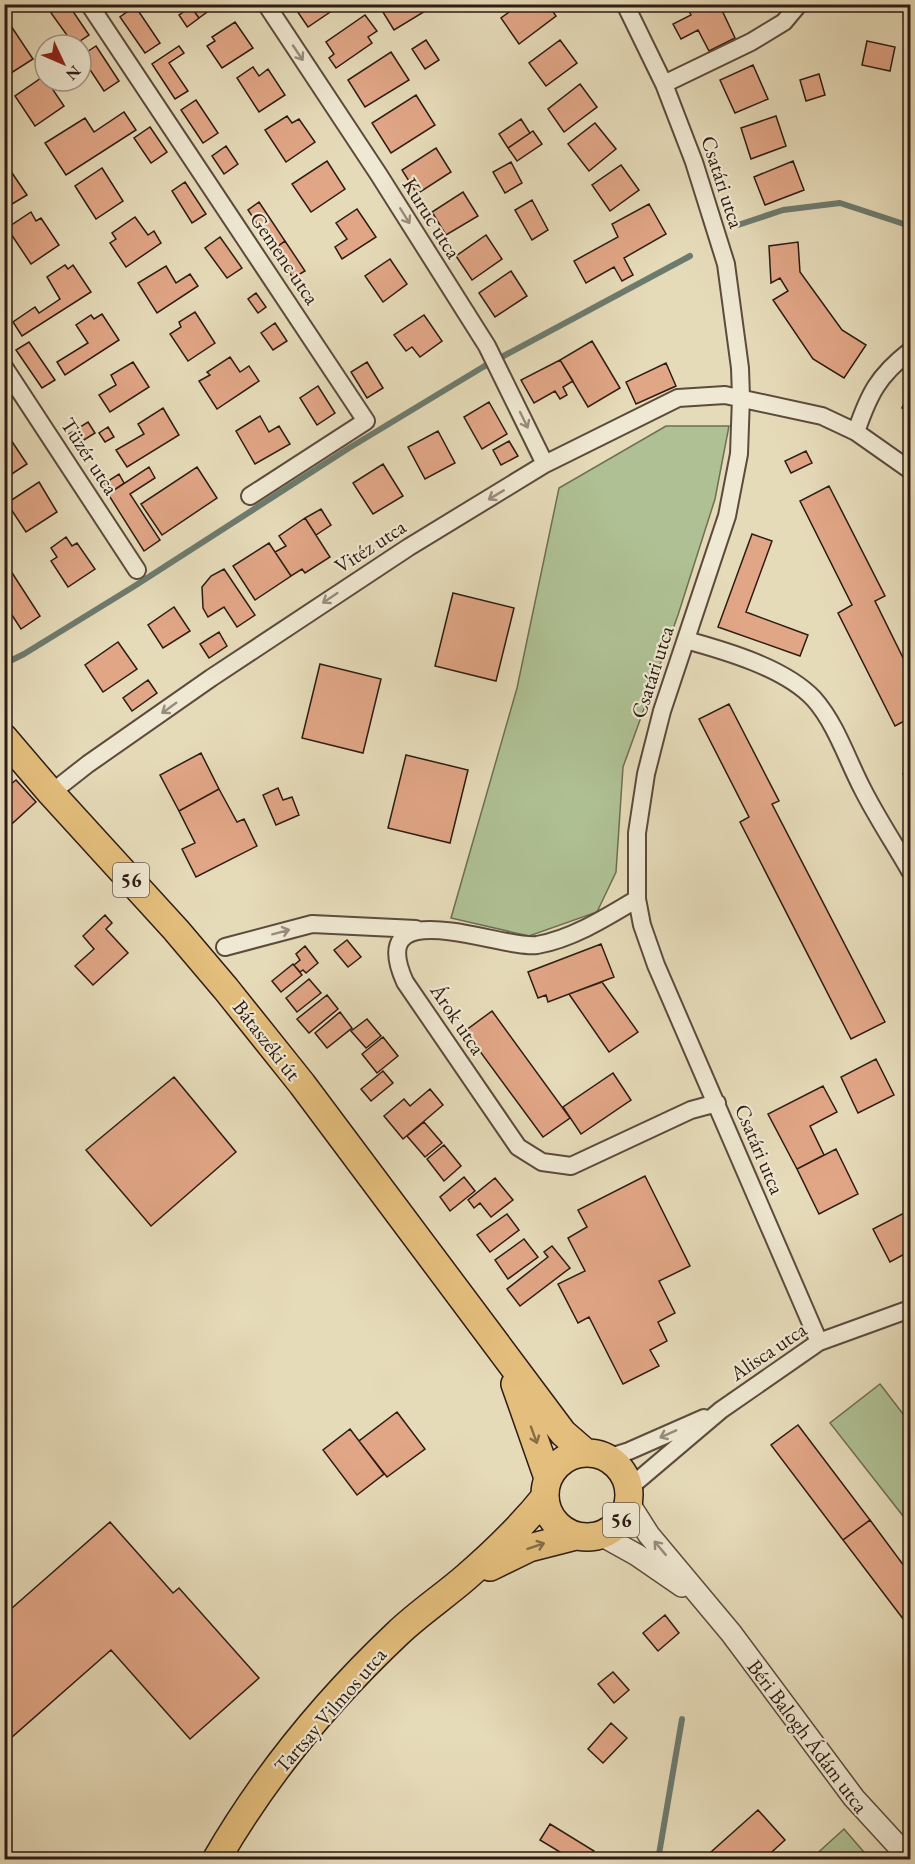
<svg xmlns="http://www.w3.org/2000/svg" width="915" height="1864" viewBox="0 0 915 1864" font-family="'EB Garamond',serif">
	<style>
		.green { fill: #afc194; stroke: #6e6e54; stroke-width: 1.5 }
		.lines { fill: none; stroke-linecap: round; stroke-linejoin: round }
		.stream { stroke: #6d7b6e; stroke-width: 6 }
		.building { fill: #e1a686; stroke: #2e1b13; stroke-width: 1.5 }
		.minor-casing { stroke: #5c4b3c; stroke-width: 20 }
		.tertiary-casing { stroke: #5c4b3c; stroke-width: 24 }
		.primary-casing { stroke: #2e1b13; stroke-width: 30 }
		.minor { stroke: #efe8d2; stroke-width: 16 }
		.tertiary { stroke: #efe8d2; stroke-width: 21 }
		.primary { stroke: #e3be7c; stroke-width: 27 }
		.oneway { stroke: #988c7c }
		.oneway2 { stroke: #886c48 }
		.labels { text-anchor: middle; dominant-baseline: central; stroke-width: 4.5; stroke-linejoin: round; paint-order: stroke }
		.shield { fill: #efe8d2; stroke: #68584c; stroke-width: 1.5 }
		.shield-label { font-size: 20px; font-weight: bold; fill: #2e1b13 }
		.street-label { font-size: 21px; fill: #2e1b13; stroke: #efe8d2 }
	</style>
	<rect width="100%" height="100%" fill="#e6dbb9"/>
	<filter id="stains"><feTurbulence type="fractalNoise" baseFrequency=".00333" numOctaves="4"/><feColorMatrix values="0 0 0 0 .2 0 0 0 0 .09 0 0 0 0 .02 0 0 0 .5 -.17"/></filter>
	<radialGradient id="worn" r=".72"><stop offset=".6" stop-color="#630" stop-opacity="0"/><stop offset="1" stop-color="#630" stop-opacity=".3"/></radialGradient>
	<path class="green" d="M666 426H729L715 499 678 615 623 767 616 872 597 912 529 936 451 918 517 688 559 488Z
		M880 1384 910 1423V1518L907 1521 830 1423Z
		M844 1829 870 1859H811Z"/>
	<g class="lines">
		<path class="stream" d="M738 225 783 210 840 203 910 226
			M4 664 24 654 133 587 349 448 483 367 690 256
			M658 1860 682 1719"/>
	</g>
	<path class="building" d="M63 4H68L89 35 74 45 51 13Z
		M189 4H218L199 18Z
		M307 4H342L308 27 297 11Z
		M388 4H423L427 10 394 30 381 9Z
		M520 4H548L556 16 519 44 501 18Z
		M689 4H719L735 38 709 51 698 30 681 39 673 24 691 15 686 6Z
		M135 6 160 43 145 53 120 17Z
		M191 7 199 18 187 27 179 15Z
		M365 15 377 31 368 37 372 43 336 68 329 58 334 54 326 42Z
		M235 22 253 48 222 68 207 46 215 41 212 37Z
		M11 26 33 59 8 75 4 70V30Z
		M426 40 439 60 425 69 412 49Z
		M560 40 577 63 546 86 529 63Z
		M867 41 895 47 890 71 862 65Z
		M96 46 119 81 104 91 81 56Z
		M179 46 184 53 169 63 188 91 175 99 152 64Z
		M391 52 409 80 365 107 348 80Z
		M753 65 768 99 735 113 720 80Z
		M253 67 259 76 268 69 285 95 259 112 237 78Z
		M819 74 825 95 806 101 800 80Z
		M44 76 45 81H47L64 106 35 126 15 96Z
		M580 84 597 107 564 132 548 109Z
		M416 95 435 125 391 153 372 123Z
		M196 100 218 133 203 143 181 110Z
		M124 112 136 130 66 175 45 143 85 118 94 132Z
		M287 116 292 123 299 119 315 142 286 162 265 130Z
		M776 116 786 146 751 159 741 128Z
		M521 119 530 133 508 148 499 134Z
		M595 123 616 149 589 171 568 144Z
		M150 127 167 152 151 163 134 138Z
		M533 131 542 144 517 161 508 148Z
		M226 146 238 164 224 174 212 156Z
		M436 148 451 172 417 194 402 170Z
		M327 161 345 189 311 212 292 184Z
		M793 161 804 190 765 205 754 177Z
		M511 162 522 183 505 193 493 172Z
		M621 165 639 190 610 211 592 185Z
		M8 167 27 195 4 209V170Z
		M102 168 123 201 96 219 75 186Z
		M185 182 206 214 192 223 172 191Z
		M463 192 478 216 446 235 432 212Z
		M532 200 548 230 532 240 515 210Z
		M259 202 285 241 274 249 248 210Z
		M649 204 666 234 624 258 633 275 622 281 614 267 586 283 574 261 618 237 612 224Z
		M357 209 376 237 342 259 335 247 347 239 336 223Z
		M31 212 36 221 41 218 59 245 31 264 7 228Z
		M135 217 148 235 154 231 161 243 126 267 110 243 116 239 112 233Z
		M486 235 502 259 472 280 456 256Z
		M220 237 242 268 227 278 205 248Z
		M285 241 305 271 293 278 274 249Z
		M798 242 800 272 842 330 866 345 844 378 813 359 773 300 788 291 780 278 771 283 769 246Z
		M390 259 407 284 383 302 365 276Z
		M65 265 68 269 73 265 91 292 22 336 13 322 35 307 39 313 60 299 47 277Z
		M166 266 176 283 190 274 198 286 157 313 138 283Z
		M511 271 527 296 495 317 479 293Z
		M256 293 266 307 258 313 248 299Z
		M195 312 215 343 188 361 170 334 181 327 179 322Z
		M102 314 119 340 65 375 57 362 88 343 76 325 91 315 94 319Z
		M424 315 442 341 420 357 412 347 406 351 394 335Z
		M275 323 287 341 273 350 261 333Z
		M592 341 620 388 588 407 560 360Z
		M29 342 55 380 42 388 16 350Z
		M230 357 240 372 249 366 259 381 217 409 199 381 210 375 207 372Z
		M560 360 573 381 563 387 567 395 560 399 555 391 534 403 521 380Z
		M133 362 149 387 110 412 99 395 116 385 111 375Z
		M367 362 383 388 367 398 351 372Z
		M666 363 676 386 636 404 626 382Z
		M318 386 335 413 317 425 300 398Z
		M910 392V412L902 408Z
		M489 402 507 434 482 449 464 417Z
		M163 408 179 435 127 467 116 450 144 434 138 424Z
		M260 416 269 432 279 426 290 444 255 464 236 431Z
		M88 422 95 433 76 445 69 434Z
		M108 427 114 437 105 442 99 433Z
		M438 431 455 463 425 479 408 447Z
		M11 440 27 464 4 479V445Z
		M509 441 518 456 501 465 493 450Z
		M806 451 812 463 791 473 785 461Z
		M383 464 403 496 373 514 353 483Z
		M149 467 155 478 130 494 160 540 144 551 108 494Z
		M197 467 217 498 162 535 141 504Z
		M119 474 124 483 108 494 102 485Z
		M39 482 57 512 26 532 7 503Z
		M829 486 885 596 875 601 910 672V718L895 726 838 613 852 605 800 501Z
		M321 509 331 525 316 535 305 518Z
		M305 518 330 557 305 573 302 569 291 576 275 552 286 546 279 536Z
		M752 534 772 541 746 612 808 635 800 656 718 627Z
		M66 537 72 546 77 543 95 569 68 587 51 561 57 557 51 548Z
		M269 543 291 576 255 600 233 566Z
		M7 565 40 616 21 629 4 603V567Z
		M224 569 255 615 237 627 224 607 208 617 203 608 202 587 211 576Z
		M453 593 514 608 496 681 435 666Z
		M174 607 190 631 163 648 148 625Z
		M219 632 227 646 209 658 200 644Z
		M118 642 137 669 103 692 85 665Z
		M320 664 381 679 363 753 302 738Z
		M148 680 157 693 132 711 123 698Z
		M729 704 779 801 772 804 885 1022 851 1039 740 822 749 817 699 719Z
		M201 753 219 789 179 811 160 775Z
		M406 755 468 770 450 843 388 828Z
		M910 771V789L903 774Z
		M16 780 36 802 5 830 4 790Z
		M278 788 283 800 292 797 299 815 276 825 263 795Z
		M219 789 237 822 244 819 257 846 196 877 182 849 195 843 179 811Z
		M105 915 112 923 106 929 128 953 93 985 75 966 94 949 83 936Z
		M347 940 361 957 348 967 334 950Z
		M601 944 614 977 548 1002 546 995 538 998 528 972Z
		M305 946 318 963 306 973 303 970 300 972 294 965 300 960 296 954Z
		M293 964 302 975 281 992 272 981Z
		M309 979 321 993 297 1012 286 998Z
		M602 982 638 1032 609 1052 569 994Z
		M327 995 338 1009 309 1033 297 1019Z
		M492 1011 570 1118 543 1137 465 1031Z
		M340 1012 352 1028 327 1048 315 1033Z
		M367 1019 381 1036 366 1048 351 1031Z
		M383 1037 398 1056 377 1073 362 1054Z
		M876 1059 894 1095 858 1113 841 1077Z
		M383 1071 393 1083 371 1101 361 1089Z
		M613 1073 631 1100 581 1134 563 1107Z
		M174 1077 236 1152 151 1226 86 1150Z
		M823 1086 837 1112 810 1126 824 1155 797 1169 768 1114Z
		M430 1089 443 1105 403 1139 384 1116 404 1099 410 1106Z
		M424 1122 442 1143 425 1157 407 1136Z
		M444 1145 461 1166 444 1181 427 1159Z
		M836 1149 858 1194 819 1214 797 1169Z
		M645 1176 690 1266 659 1281 675 1313 658 1322 667 1341 650 1350 659 1366 623 1384 589 1317 578 1323 558 1284 585 1271 568 1238 587 1227 578 1210Z
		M464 1177 475 1191 450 1211 440 1197Z
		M495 1178 513 1200 491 1217 480 1203 474 1208 468 1200Z
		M910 1210V1251L890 1262 873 1229Z
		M507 1214 519 1230 490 1252 477 1235Z
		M524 1239 538 1257 508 1279 495 1260Z
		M552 1246 570 1268 520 1306 507 1289 548 1257 544 1252Z
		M397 1412 425 1449 387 1477 359 1441Z
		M798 1425 870 1520 843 1540 771 1445Z
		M350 1429 384 1474 357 1495 323 1450Z
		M870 1520 910 1574V1628L843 1540Z
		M110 1522 173 1593 179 1588 259 1678 190 1739 111 1650 4 1744V1615Z
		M665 1615 679 1633 658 1651 643 1633Z
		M613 1672 629 1690 614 1703 598 1684Z
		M611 1723 627 1738 603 1763 588 1749Z
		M758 1810 785 1840 763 1860H702Z
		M550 1824 594 1851 591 1856 593 1860H573L540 1840Z"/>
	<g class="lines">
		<g class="minor-casing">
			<path id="minor" d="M89 4 366 421 250 496
				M266 4 379 175 487 346 545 464
				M625 4 664 84 694 162 726 264 740 368 741 397 739 454 727 516 662 711 646 774 637 833V899L642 925 656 965 819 1342
				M664 84 751 42 784 22 799 4
				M4 367 137 570
				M856 432C869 394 878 376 910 351
				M686 640C726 651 785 668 814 699 836 724 847 759 862 788 876 816 894 843 910 871
				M51 793 88 764 211 678 409 547 545 464 678 398 725 395 822 416 856 432 910 470
				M637 899C607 917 572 939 537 945 502 950 363 889 405 982L518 1147 542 1162 571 1166 691 1110 717 1103
				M225 947 312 924 416 929
				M607 1458 629 1451 704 1418
				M629 1488 721 1410 819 1342 910 1309"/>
		</g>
		<g class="tertiary-casing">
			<path id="tertiary" d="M628 1502 649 1535 731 1633 854 1798 910 1859
				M601 1535 637 1555 682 1586"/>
		</g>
		<g class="primary-casing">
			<path id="primary" d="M4 738 51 793 176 930 226 989 302 1084 563 1433 586 1453
				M515 1384 548 1478
				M545 1495a42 42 0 1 1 84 0a42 42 0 1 1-84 0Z
				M490 1567 529 1548 576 1536
				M216 1860C264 1777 328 1699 398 1633 419 1613 443 1597 465 1578 494 1553 521 1527 545 1497"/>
		</g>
		<use href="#minor" class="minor"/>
		<use href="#tertiary" class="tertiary"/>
		<use href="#primary" class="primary"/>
	</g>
	<defs><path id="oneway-shaft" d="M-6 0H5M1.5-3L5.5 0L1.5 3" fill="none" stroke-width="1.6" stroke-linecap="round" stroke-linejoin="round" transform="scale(1.5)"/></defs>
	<g class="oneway">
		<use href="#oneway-shaft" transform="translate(298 53) rotate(56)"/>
		<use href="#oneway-shaft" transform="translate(405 216) rotate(58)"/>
		<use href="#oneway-shaft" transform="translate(524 420) rotate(64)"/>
		<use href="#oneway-shaft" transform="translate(496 495) rotate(149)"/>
		<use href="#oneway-shaft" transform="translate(330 598) rotate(146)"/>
		<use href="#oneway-shaft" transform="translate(169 708) rotate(144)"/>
		<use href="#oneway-shaft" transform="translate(281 932) rotate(-15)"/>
		<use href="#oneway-shaft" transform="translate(668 1434) rotate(156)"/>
		<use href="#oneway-shaft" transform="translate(660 1548) rotate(-130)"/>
	</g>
	<g class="oneway2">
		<use href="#oneway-shaft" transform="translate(534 1435) rotate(70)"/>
		<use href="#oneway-shaft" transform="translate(536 1546) rotate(-19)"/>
	</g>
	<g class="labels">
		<g class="shield">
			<rect x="113" y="863" width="36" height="34" rx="4.5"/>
			<rect x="603" y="1503" width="36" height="34" rx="4.5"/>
		</g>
		<g class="shield-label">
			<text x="131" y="880">56</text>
			<text x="621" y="1520">56</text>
		</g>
		<g class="street-label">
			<text transform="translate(723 182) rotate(72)">Csatári utca</text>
			<text transform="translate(432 218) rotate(58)">Kuruc utca</text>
			<text transform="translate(285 258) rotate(56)">Gemenc utca</text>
			<text transform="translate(90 456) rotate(57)">Tüzér utca</text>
			<text transform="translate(370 546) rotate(-33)">Vitéz utca</text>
			<text transform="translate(652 672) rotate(-72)">Csatári utca</text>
			<text transform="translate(458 1019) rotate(56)">Árok utca</text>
			<text transform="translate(267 1040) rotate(52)">Bátaszéki út</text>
			<text transform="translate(760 1149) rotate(67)">Csatári utca</text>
			<text transform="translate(768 1351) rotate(-34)">Alisca utca</text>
			<text transform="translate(330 1710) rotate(-49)">Tartsay Vilmos utca</text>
			<text transform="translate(808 1736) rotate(53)">Béri Balogh Ádám utca</text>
		</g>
	</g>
	<rect width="915" height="1864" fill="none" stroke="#e6dbb9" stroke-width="24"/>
	<rect x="6" y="6" width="903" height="1852" fill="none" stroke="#2e1b13" stroke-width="3"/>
	<rect x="12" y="12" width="891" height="1840" fill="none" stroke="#2e1b13" stroke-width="1.5"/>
	<g transform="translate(63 63) rotate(134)"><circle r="28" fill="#efe8d2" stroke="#a29686" stroke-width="1.5"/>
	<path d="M0-4.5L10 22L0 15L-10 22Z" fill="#8f2418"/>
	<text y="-9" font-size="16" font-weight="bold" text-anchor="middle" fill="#2e1b13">N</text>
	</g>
	<rect width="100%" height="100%" filter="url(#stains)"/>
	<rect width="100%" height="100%" fill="url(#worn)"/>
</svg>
